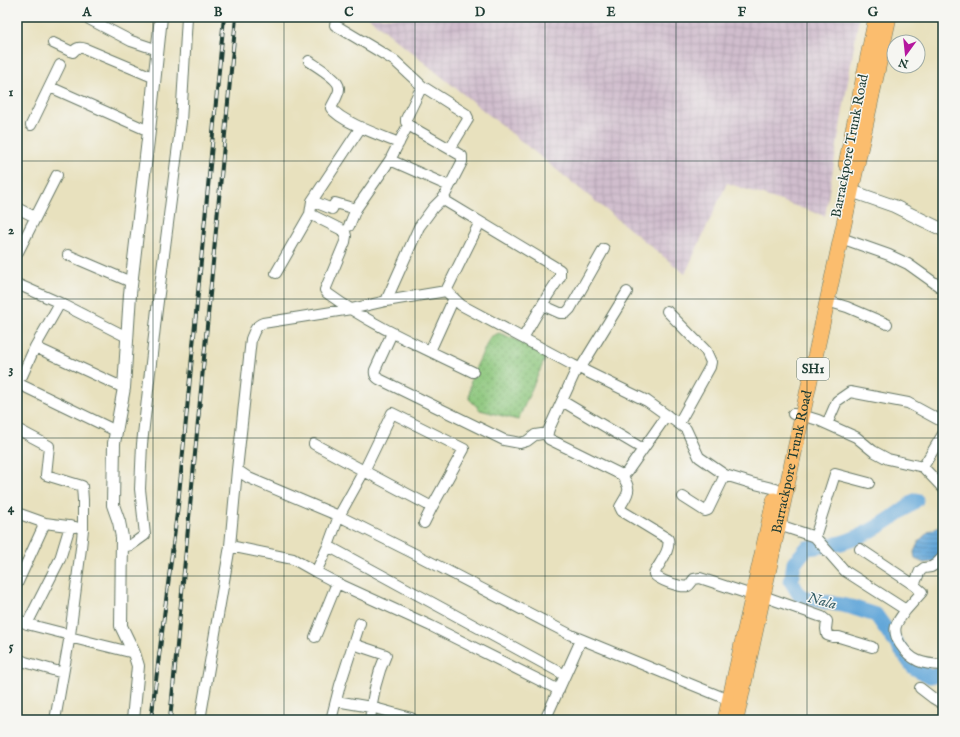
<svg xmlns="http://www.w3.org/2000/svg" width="960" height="737" viewBox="0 0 960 737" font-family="'IM FELL English',serif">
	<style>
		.industrial { fill: url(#industrial-grid) }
		.park { fill: url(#park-dots); stroke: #568258 }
		.water { fill: url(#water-rules); stroke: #427286 }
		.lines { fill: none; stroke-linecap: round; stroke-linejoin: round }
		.river { stroke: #64a7d9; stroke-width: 15 }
		.minor-casing { stroke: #657664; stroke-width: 12 }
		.tertiary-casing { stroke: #657664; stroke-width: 14 }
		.primary-casing { stroke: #657664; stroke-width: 16 }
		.minor { stroke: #fff; stroke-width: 10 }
		.tertiary { stroke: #fff; stroke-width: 12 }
		.primary { stroke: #fbbd6e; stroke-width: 15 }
		.rail-casing { stroke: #1f3d34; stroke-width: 4 }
		.rail { stroke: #f6f6f2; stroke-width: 2.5; stroke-dasharray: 8; stroke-linecap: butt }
		.grid { fill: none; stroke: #1f3d34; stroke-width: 1; stroke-opacity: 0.55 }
		.labels { text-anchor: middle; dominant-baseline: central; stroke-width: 3; stroke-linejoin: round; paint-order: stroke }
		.shield { fill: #f6f6f2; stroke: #60746d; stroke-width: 1 }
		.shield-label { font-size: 13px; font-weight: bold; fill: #1f3d34 }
		.street-label { font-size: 14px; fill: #1f3d34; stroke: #f6f6f2 }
		.water-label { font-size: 15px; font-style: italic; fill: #345d66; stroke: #f6f6f2 }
		.neatline { fill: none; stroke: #1f3d34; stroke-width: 1.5 }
		.grid-label { font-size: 13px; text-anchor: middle; font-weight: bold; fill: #1f3d34 }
	</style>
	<defs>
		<pattern id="industrial-grid" width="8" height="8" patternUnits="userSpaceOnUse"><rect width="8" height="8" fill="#d0bdcd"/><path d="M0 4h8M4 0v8" fill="none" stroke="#b2a3b1"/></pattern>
		<pattern id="park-dots" width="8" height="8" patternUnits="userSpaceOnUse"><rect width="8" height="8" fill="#8cc67b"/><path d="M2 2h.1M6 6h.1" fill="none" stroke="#72a266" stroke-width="1.8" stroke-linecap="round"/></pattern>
		<pattern id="water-rules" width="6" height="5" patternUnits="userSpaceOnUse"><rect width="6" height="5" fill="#64a7d9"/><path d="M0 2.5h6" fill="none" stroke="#5289b1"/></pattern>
	</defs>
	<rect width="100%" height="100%" fill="#f6f6f2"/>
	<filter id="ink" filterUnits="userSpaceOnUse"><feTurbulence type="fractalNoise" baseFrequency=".025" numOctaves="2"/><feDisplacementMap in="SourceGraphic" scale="8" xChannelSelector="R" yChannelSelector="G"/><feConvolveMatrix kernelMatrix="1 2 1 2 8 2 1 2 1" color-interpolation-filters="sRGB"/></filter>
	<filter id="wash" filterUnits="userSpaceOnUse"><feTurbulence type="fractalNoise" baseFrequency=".012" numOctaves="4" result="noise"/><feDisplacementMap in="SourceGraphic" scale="16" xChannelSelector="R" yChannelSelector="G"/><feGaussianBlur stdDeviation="0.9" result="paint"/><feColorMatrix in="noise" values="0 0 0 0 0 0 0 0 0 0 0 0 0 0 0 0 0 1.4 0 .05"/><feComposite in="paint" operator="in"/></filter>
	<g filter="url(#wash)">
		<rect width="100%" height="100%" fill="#e8e1be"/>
		<path class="industrial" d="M368 17H859L825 216 727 183 685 274Z"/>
		<path class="park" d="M499 333 548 352 518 420 480 410 469 399 471 378 490 337Z"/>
		<path class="water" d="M939 527 943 530V548L937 561 924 563 915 559 914 552 919 541 929 531Z"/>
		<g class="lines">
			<path class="river" d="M916 500C893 518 869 535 841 543 830 546 818 546 807 548L794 563 791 581 800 596 816 600 851 607 876 615 913 667 930 676 943 674"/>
		</g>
	</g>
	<g filter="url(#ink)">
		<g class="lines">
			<g class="minor-casing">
				<path id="minor" d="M85 17 131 41 158 50
					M335 25 377 50 395 61 422 86 466 114 468 118 467 121 450 149
					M53 43 70 51 73 52C77 47 80 47 86 49L155 78
					M309 61C316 66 339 79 339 88 340 93 333 103 331 108 341 122 382 136 399 143
					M422 86 406 119V122L408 125 462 156V162L444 197 447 202 560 270V277L548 295 523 338
					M50 87 149 131
					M31 125 60 65
					M390 160 449 186
					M312 201 332 209 335 203 356 209 349 226
					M17 208 35 217
					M356 209 390 160 408 125
					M310 214 340 229 345 232 346 236 345 242 325 290 327 293C372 326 424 348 473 372
					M480 222 446 291 461 305 573 365 647 401 686 429 699 457 725 475 751 483 776 489
					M841 238 889 255 908 264 943 289
					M17 254 57 175
					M68 255 131 282
					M276 273 310 214 312 201 361 127
					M17 284 60 303 127 337
					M446 291 386 301 351 309 263 323C255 326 254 332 251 339L237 470 249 478 339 516 415 554 571 635 734 702
					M386 301 419 227 433 208 444 197
					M827 301 847 307 887 324
					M542 305 560 313H566L570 309 604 249
					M667 311 706 351 711 362 710 367 679 423
					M392 333 375 370C374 375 376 377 379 379L504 440 520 443 527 441 535 435 548 433
					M35 347 124 388
					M430 351 454 298
					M577 368 549 429 547 435 549 439 622 475 627 472 667 415
					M580 369 627 292
					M22 376 35 347 60 303
					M19 384 116 431
					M562 401 643 449
					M793 414 802 415 818 420 856 437 873 451 888 459 923 467 943 488
					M827 424 837 401 850 392 908 403 943 422
					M17 429 49 446 46 475 82 486 83 500V529L81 548 70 635 55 720
					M314 444 364 471 432 507
					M923 467 943 434
					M622 475C632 491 629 491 620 507L622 511 668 539C671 550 660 562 655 572L654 574C658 580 681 588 688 586 690 585 692 581 694 579L700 578 752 595
					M683 497 705 511 708 510 725 475
					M17 513 45 523 17 584
					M45 523 75 527
					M424 523 432 507 464 449 392 413 364 471 339 516 328 546 316 572 337 583 431 626 559 690
					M779 525 815 537 835 474 869 483
					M815 537 845 571 906 610 922 592 914 585 920 571 924 568 931 567 936 564 943 557
					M230 546 293 559 316 572
					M328 546 565 675
					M122 547 131 545 145 535 140 489 142 444 157 309 181 122 187 17
					M860 549 914 585
					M763 596 822 617 827 621 826 629 827 635 833 637H839L872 647
					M906 610C896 623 891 629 900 644 912 662 922 664 943 665
					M17 619 27 624 70 635
					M27 624 60 559 70 526
					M69 637 134 653
					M315 637 337 583
					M353 644 386 655C376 677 372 697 370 720
					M17 658 25 662 63 673
					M920 688 933 698 943 704
					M336 701 371 707 411 718V720
					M200 720 230 546 237 470
					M331 720 340 685 360 623
					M545 720 581 640"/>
			</g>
			<g class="tertiary-casing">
				<path id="tertiary" d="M851 191 894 206 943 230
					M133 720 138 666 134 653 121 626 122 537 119 522 113 505 114 443 124 388 130 294 149 131 161 17"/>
			</g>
			<g class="primary-casing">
				<g id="primary">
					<path d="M846 164 876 17"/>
					<path d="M725 720 774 500"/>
					<path id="s1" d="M736 720 889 17"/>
				</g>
			</g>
			<use href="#minor" class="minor"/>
			<use href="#tertiary" class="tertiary"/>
			<use href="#primary" class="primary"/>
			<g class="rail-casing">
				<path id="rail" d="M151 720 178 505 224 17
					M170 720 236 17"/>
			</g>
			<use href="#rail" class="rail"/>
		</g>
	</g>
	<path class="grid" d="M153 17V720M284 17V720M415 17V720M545 17V720M676 17V720M807 17V720M17 161H943M17 299H943M17 438H943M17 576H943"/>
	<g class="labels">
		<rect class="shield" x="797" y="358" width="32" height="22" rx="3"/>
		<g class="shield-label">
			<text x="813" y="369">SH1</text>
		</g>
		<g class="street-label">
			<text transform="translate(850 146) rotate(-79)">Barrackpore Trunk Road</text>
			<text stroke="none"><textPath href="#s1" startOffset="264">Barrackpore Trunk Road</textPath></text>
		</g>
		<g class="water-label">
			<text transform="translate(822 601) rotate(15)">Nala</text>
		</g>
	</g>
	<rect width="960" height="737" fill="none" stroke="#f6f6f2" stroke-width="44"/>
	<g transform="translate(906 54) rotate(195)"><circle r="19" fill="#f6f6f2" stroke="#a0aca6"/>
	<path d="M0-3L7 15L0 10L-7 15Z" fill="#b5179e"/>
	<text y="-6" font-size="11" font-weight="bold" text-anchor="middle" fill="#1f3d34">N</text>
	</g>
	<rect x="22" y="22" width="916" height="693" class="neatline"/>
	<g class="grid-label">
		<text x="87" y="16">A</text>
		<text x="218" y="16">B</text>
		<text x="349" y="16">C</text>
		<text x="480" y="16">D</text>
		<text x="611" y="16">E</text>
		<text x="742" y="16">F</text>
		<text x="873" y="16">G</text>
		<text x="11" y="96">1</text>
		<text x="11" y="234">2</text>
		<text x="11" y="373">3</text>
		<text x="11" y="512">4</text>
		<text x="11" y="650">5</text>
	</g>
</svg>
